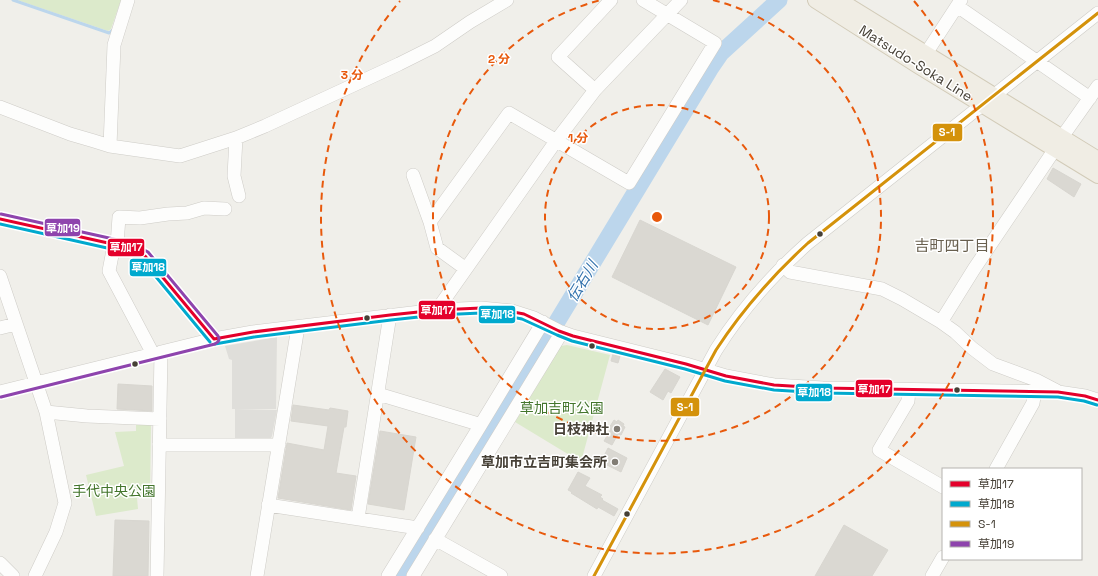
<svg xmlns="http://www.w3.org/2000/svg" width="1098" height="576" viewBox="0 0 1098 576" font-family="'Space Grotesk','Noto Sans JP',sans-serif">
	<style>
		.green { fill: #dceacb }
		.parking { fill: #dfdeda }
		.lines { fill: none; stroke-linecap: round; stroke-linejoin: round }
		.stream { stroke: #bcd6ec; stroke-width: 3 }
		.river { stroke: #bcd6ec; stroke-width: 17 }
		.building { fill: #dad8d2; stroke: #d8d6d0 }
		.minor-casing { stroke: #ceccc7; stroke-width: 14 }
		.major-casing { stroke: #d2cbb8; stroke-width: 18 }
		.minor { stroke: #fdfdfc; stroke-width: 13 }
		.major { stroke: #f0ede4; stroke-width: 16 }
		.bus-1-casing { stroke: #fff; stroke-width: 6 }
		.bus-2-casing { stroke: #fff; stroke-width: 6 }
		.bus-3-casing { stroke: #fff; stroke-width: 6 }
		.bus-4-casing { stroke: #fff; stroke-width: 6 }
		.bus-1 { stroke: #e4002b; stroke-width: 3 }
		.bus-2 { stroke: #00a9ce; stroke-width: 3 }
		.bus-3 { stroke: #d4920b; stroke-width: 3 }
		.bus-4 { stroke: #8e44ad; stroke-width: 3 }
		.ring { fill: none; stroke: #e8590c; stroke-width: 2; stroke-dasharray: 7 5 }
		.bus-dot { fill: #464036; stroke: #fff; stroke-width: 1.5 }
		.poi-dot { fill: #827d75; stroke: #fff; stroke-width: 1.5 }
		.labels { text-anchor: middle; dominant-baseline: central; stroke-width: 3; stroke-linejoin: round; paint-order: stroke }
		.street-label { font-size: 14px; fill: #464036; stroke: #fff }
		.park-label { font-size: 14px; fill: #43752c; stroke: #fff }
		.poi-label { font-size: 14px; font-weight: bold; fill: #464036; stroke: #fff; text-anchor: end }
		.neighbourhood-label { font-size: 15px; fill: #685f4e; stroke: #fff }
		.water-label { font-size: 15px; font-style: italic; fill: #3473ad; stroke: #fff }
		.centre { fill: #e8590c; stroke: #fff; stroke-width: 2 }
		.ring-label { font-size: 12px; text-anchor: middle; font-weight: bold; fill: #e8590c; stroke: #fff; stroke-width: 3; stroke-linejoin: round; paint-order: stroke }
		.line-badge { stroke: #fff; stroke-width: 1.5 }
		.badge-label { font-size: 11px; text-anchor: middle; font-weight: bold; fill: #fff }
	</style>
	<rect width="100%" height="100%" fill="#f0efea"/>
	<path class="green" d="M17 0H121L111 29 108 31Z
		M567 345 610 355 581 462 515 422 561 346Z
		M136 422 151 423 150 496 137 498 138 509 96 516 86 475 124 466 115 432 136 431Z"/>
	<path class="parking" d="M277 337 276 409H232V360L229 359 225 346Z
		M235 409 277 410 272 436 271 438H235Z"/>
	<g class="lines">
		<path class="stream" d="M13 0 109 33 113 30"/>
		<path class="river" d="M403 576 710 69 721 53 779 0"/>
	</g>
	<path class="building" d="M1053 168 1081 184 1074 197 1047 179Z
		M640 220 736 267 708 325 612 277Z
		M613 354 620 356 618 363 611 361Z
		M665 369 680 377 671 393 668 391 663 400 650 392Z
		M118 384 152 386V411L117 409Z
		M293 405 329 410 330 408 348 411 346 427H344L336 473 356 476 351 510 278 498 287 443 324 450 328 426 291 421Z
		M614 420 617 422 618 420 624 424 623 426 625 427 621 435 618 434 612 445 604 441 611 429 609 428Z
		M380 431 416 437 404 510 368 504Z
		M608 448 627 458 621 472 601 462Z
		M578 472 590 478 585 486 602 495 600 497 603 499 602 500 618 509 614 516 598 507 597 509 571 493 572 492 568 490Z
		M115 520 149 521 148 576H113Z
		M844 525 888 550 872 576H815Z"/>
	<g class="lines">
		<g class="minor-casing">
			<path id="minor" d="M957 6 1090 98
				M925 55 961 0
				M595 90 558 57 611 0
				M0 107 70 134 94 141 110 146 180 156 236 138 265 126 399 64 435 46 470 22 507 0
				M1062 137 1098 86
				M236 138 234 176 239 196
				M110 146 114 45 128 0
				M413 175 430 222 437 248 466 269
				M0 219 117 245 131 249 145 256 214 339
				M430 222 509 113 629 183 715 43 643 0
				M114 245 109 271 153 354
				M117 245 119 217 140 218 168 214 187 213 204 208 225 209
				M783 265 790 272 882 289 902 299 941 322 955 332 972 348 993 364 1036 380 1057 391
				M0 276 46 412 65 503 56 532 35 576
				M437 310 556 141 595 90 681 0
				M941 322 974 269 1055 149
				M0 328 16 324
				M909 390 908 401 879 450 943 487
				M0 392 214 339 253 332 437 310 481 308 512 311 534 318 559 331 573 336 686 364 726 376 774 385 823 388 1058 392 1085 396 1098 400
				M378 394 475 423 480 426
				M46 412 87 416 160 419
				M159 445H279
				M996 469 1033 403 1035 391
				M268 505 418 528
				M358 518 390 315
				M435 539 501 576
				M0 563 13 576
				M157 576 161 352
				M257 576 298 327
				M388 576 480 426 543 322
				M413 576 562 332
				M594 576 716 350C741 310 772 275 808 243L1098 13
				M932 576 943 557"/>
		</g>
		<g class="major-casing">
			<path id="major" d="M816 0 918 65 1098 175
				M838 0 1098 160"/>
		</g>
		<use href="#minor" class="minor"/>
		<use href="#major" class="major"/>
		<g class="bus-1-casing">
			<path id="bus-1" d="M0 219 117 245 131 249 145 256 214 339
				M214 339 253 332 390 315 437 310 481 308 497 309 524 314 559 331 573 336 686 364 726 376 774 385 823 388 1058 392 1085 396 1098 400"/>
		</g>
		<g class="bus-2-casing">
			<path id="bus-2" d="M0 224 116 250 129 254 142 260 210 342
				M215 344 254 337 391 320 437 315 481 313 496 314 522 319 557 335 572 341 685 369 725 381 774 390 823 393 1058 397 1084 401 1097 405"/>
		</g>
		<g class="bus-3-casing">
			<path id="bus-3" d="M594 576 716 350C742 310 773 275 808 243L1098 13"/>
		</g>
		<g class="bus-4-casing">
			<path id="bus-4" d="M1 214 118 240 133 244 148 252 218 336C220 339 219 342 215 344L1 397"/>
		</g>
		<use href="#bus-1" class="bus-1"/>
		<use href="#bus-2" class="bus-2"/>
		<use href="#bus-3" class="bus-3"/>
		<use href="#bus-4" class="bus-4"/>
	</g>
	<g class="ring">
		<circle cx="657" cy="217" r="112"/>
		<path d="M713 0A224 224 0 1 1 601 0"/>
		<path d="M914 1A336 336 0 1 1 400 1"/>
	</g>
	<g class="bus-dot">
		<circle cx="820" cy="234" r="3.5"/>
		<circle cx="367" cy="318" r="3.5"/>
		<circle cx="592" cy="346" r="3.5"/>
		<circle cx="135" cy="364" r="3.5"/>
		<circle cx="957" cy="390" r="3.5"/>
		<circle cx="627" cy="514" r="3.5"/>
	</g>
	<g class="poi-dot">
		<circle cx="617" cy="429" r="4"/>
		<circle cx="615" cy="462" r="4"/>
	</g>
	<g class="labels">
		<g class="street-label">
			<text transform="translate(916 63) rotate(32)">Matsudo-Soka Line</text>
		</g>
		<g class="park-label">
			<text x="562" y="408">草加吉町公園</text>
			<text x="114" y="491">手代中央公園</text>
		</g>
		<g class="poi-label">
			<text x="609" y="429">日枝神社</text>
			<text x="607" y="462">草加市立吉町集会所</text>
		</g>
		<g class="neighbourhood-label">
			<text x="952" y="245">吉町四丁目</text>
		</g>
		<g class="water-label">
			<text transform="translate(582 281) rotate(-59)">伝右川</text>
		</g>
	</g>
	<circle cx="657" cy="217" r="6" class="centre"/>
	<g class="ring-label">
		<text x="499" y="63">2 分</text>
		<text x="352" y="79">3 分</text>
		<text x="578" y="142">1 分</text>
	</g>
	<g class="line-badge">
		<rect x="932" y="123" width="31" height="19" rx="4" fill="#d4920b"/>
		<rect x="44" y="218" width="37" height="19" rx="4" fill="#8e44ad"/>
		<rect x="107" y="238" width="38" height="19" rx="4" fill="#e4002b"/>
		<rect x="129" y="258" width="38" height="19" rx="4" fill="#00a9ce"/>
		<rect x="418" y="300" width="38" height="20" rx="4" fill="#e4002b"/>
		<rect x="478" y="305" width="38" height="19" rx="4" fill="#00a9ce"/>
		<rect x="855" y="379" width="38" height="19" rx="4" fill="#e4002b"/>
		<rect x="795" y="383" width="38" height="19" rx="4" fill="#00a9ce"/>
		<rect x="670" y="397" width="30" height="20" rx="4" fill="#d4920b"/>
	</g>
	<g class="badge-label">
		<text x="947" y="136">S-1</text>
		<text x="63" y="232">草加19</text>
		<text x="126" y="251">草加17</text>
		<text x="148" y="271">草加18</text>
		<text x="437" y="314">草加17</text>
		<text x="497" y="318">草加18</text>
		<text x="874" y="393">草加17</text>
		<text x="814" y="396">草加18</text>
		<text x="685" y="411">S-1</text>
	</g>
	<rect x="942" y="468" width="140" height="92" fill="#ffffff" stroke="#b5b3af"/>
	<rect x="950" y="481" width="20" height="6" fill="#e4002b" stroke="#b5b3af"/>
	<text x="978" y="488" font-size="12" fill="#464036">草加17</text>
	<rect x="950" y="501" width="20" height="6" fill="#00a9ce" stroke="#b5b3af"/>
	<text x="978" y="508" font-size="12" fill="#464036">草加18</text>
	<rect x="950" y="521" width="20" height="6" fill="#d4920b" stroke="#b5b3af"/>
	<text x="978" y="528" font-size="12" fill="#464036">S-1</text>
	<rect x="950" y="541" width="20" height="6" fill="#8e44ad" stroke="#b5b3af"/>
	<text x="978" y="548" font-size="12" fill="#464036">草加19</text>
</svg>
